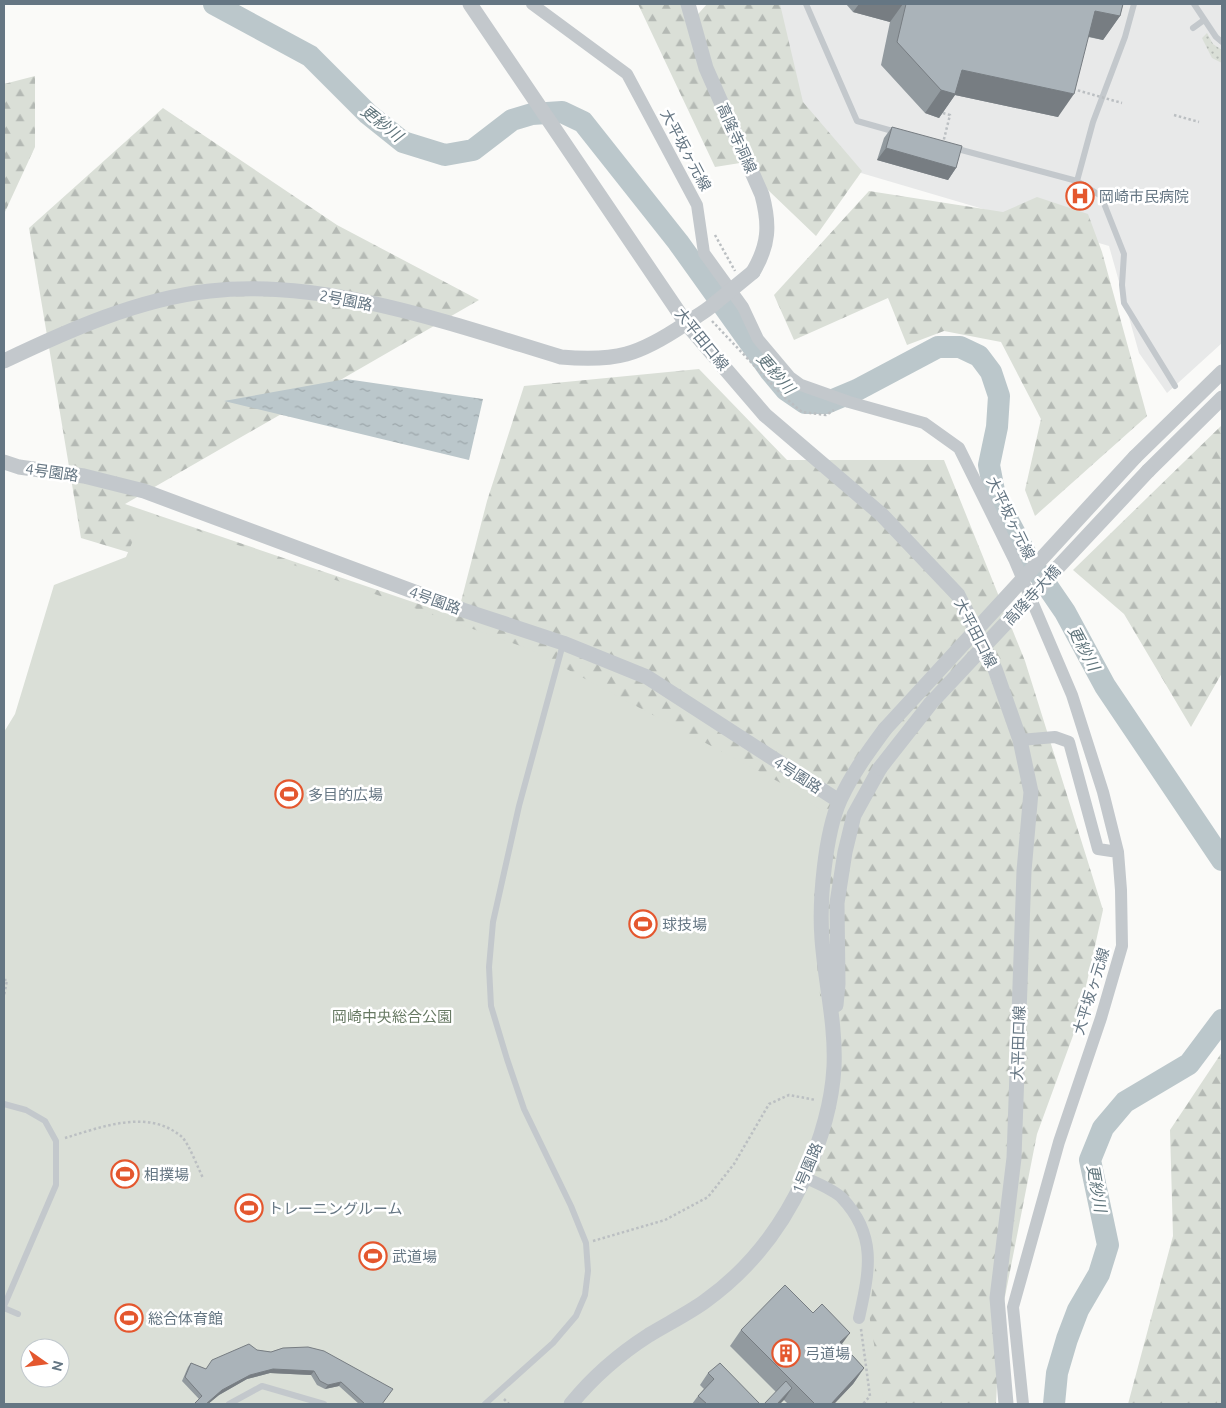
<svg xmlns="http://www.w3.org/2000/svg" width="1226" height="1408" viewBox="0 0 1226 1408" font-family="Ubuntu,'Noto Sans JP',sans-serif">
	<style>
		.built { fill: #e8e9e9 }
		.grass { fill: url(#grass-dots) }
		.forest { fill: url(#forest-firs) }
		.park { fill: #dadfd7; fill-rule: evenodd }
		.water { fill: url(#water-ripples) }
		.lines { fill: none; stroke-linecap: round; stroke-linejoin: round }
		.river { stroke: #bbc7cb; stroke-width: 22 }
		.path { stroke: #bbbfc2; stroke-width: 2.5; stroke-dasharray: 2.5 2.5; stroke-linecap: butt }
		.service { stroke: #c3c8cc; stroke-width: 6 }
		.minor { stroke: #c3c8cc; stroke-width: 12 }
		.tertiary { stroke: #c3c8cc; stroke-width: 15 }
		.path-bridge { stroke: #bbbfc2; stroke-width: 2.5; stroke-dasharray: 2.5 2.5; stroke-linecap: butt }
		.tertiary-bridge { stroke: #c3c8cc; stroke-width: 15 }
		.wall { fill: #929a9f }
		.shaded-wall { fill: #777d82 }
		.building { fill: #aab3b9; stroke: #777d82 }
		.labels { text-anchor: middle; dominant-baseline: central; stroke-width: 5; stroke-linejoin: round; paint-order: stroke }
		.street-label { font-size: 15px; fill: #657683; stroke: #fff }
		.poi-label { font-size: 15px; fill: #657683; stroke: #fff; text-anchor: start }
		.park-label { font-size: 15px; fill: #687a64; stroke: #fff }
		.water-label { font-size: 16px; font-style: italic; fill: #60757c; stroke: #fff }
	</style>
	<defs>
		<pattern id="grass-dots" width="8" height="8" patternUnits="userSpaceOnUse" patternTransform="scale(1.25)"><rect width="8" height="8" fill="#dadfd7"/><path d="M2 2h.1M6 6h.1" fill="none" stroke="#b4b9b4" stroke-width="1.8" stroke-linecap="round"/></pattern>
		<pattern id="forest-firs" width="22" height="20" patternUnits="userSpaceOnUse" patternTransform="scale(1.25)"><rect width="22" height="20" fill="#dadfd7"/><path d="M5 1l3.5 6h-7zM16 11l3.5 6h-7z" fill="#b4b9b4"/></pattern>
		<pattern id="water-ripples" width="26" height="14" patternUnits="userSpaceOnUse" patternTransform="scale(1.25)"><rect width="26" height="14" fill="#bbc7cb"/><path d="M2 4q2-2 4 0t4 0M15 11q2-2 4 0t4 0" fill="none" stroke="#9ca6aa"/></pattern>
	</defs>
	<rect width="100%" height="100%" fill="#fafaf8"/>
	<path class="built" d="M709 4H1219L1222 7V343L1167 393 1139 353 1109 246 766 145Z"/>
	<path class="grass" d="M1207 33 1213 44 1222 50V63L1212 58 1202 38Z"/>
	<path class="forest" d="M638 4H684L692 21 707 4H780L803 102 862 171 816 236 740 163 715 167Z
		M35 76V147L4 214V84Z
		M163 108 337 225 479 300 125 504 457 617 487 501 524 386 699 369 787 460H944L1025 661 1103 910 1078 1022 1037 1134 1000 1322 996 1404H710L237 585 81 538 29 228Z
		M869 191 1003 212 1037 197 1088 214 1102 252 1147 416 1035 516 1025 490 1041 419 1001 342 944 331 907 345 888 298 794 340 774 295Z
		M1222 425V673L1191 727 1124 614 1073 570Z
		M1222 1052V1404H1128L1173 1236 1170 1130Z"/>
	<path class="park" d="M145 512 529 649 792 789 826 814 814 893 817 965 827 1062 824 1108 805 1162 879 1240 869 1314 884 1404H4V732L15 714 54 585 126 557ZM30 1348H60V1378H30Z"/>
	<path class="water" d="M346 379 483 399 469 460 224 401Z"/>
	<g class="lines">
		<path class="river" d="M214 4 310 56 368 114 403 142 445 155 473 150 512 120 532 114 562 112 583 122 678 242 771 372 786 390 805 403H826L857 390 938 347H960L979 356 991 372 999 396 997 427 989 465 995 496 1028 558 1065 612 1105 686 1222 860
			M1054 1404 1057 1373 1067 1339 1078 1310 1099 1274 1108 1245 1090 1160 1103 1128 1125 1102 1189 1064 1222 1020"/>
		<path class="path" d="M1174 115 1199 122
			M715 235 735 271
			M712 321 783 396 802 412 826 415 834 410
			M4 980H7L4 996
			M65 1138C102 1127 148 1108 182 1137 189 1144 198 1168 203 1178
			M593 1241 665 1220 708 1197 734 1164 769 1104 789 1095 816 1100
			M861 1329 870 1396 863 1404
			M504 1399 509 1404"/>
		<path class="service" d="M806 4 857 121 896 132
			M1194 4 1216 37 1222 42
			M1193 28 1204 20
			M954 148 1077 181 1101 196 1124 254 1122 285 1124 303 1175 386
			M1077 181 1093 122 1125 37 1134 4
			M4 1104 26 1110 45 1121 56 1141V1185L4 1306
			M4 1308 18 1314
			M229 1404 262 1386 324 1404
			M485 1404 553 1343 576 1316 585 1295 588 1271 586 1243 571 1206 524 1109 507 1059 491 1006 489 967 493 922 519 806 563 644"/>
		<path class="minor" d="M532 4 627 74 697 205 704 253 743 307 758 339 790 377 801 385 849 402 924 423 959 448 1014 559 1072 695 1103 792 1118 852 1121 890 1122 946 1101 1018 1059 1142 1013 1307 1023 1404
			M1020 740 1055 737 1069 742 1098 849 1118 852
			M804 1177C816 1183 833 1189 842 1198 878 1236 869 1272 859 1318"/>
		<path class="tertiary" d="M470 4 686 323 765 415 882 515 958 595 995 669 1020 740 1031 792 1024 871 1014 1158 997 1298 1006 1404
			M688 4 706 68 762 195C770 225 769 245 753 272
			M4 361C69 330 138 299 210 291 324 278 452 324 561 357 616 362 639 355 685 324 695 317 705 312 714 304
			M1135 457 1222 372
			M4 462 19 467 84 476 144 491 463 610 563 643 647 677 839 801
			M1148 471 1222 398
			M836 1005 838 984 837 903 845 852 854 815 880 768
			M571 1404C592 1378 621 1353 649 1335 667 1324 687 1314 704 1302 749 1270 781 1229 804 1179 820 1143 832 1106 834 1067 836 1024 825 981 822 939 819 901 825 834 840 800 852 774 868 752 885 729"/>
		<path class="path-bridge" d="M1073 89 1122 103
			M943 113 950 115 943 143"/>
		<path class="tertiary-bridge" d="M714 304 753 272
			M885 729 1135 457
			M880 768 931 703 1148 471"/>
	</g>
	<path class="wall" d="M846 4H1123L1120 16 1103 40 1088 37 1058 117 955 95 939 118 925 113 881 65 890 22 853 12Z
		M892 127 956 168 948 180 877 160 884 138Z
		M741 1330 842 1344 864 1368 853 1384 834 1404H788L730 1346Z
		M283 1348 382 1404H359L339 1386 325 1389 317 1385 311 1375 270 1373 247 1379 219 1395 208 1404H194L199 1399 182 1381 188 1367 191 1363 206 1369 257 1350 271 1352Z
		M708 1373 760 1404H692L698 1396 704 1389 700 1385Z"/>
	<path class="shaded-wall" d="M859 4H903L890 22 853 12Z
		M1095 11 1120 16 1103 40 1078 34Z
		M962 70 1074 94 1058 117 955 95 939 118 925 113 941 90Z
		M886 148 956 168 948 180 877 160Z
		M850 1333 839 1348 840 1342Z
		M864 1368 853 1384 834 1404H831Z
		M273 1369 314 1371 311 1375 270 1373 247 1379 219 1395 208 1404H206L222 1390 250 1375Z
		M341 1382 339 1386 325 1389 328 1385Z
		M792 1388 784 1400 780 1404H777Z"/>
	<path class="building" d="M906 4H1123L1120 16 1095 11 1074 94 962 70 955 94 941 90 897 42Z
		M892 127 962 146 956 168 886 148Z
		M785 1285 813 1313 822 1304 850 1333 840 1342 864 1368 831 1404H815L741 1330Z
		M249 1344 257 1350 271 1352 283 1348 308 1347 324 1351 393 1389 382 1404H365L341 1382 328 1385 320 1381 314 1371 273 1369 250 1375 222 1390 206 1404H194L202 1396 185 1377 191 1363 206 1369 212 1360Z
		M720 1363 760 1404H707L698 1396 714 1379 708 1373Z
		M786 1381 792 1388 777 1404H764Z"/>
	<defs>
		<g id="hospital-ring" transform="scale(1.4375)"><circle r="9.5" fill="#fff" stroke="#e4572e" stroke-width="1.5"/><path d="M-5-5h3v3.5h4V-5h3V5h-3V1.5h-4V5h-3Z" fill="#e4572e"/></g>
		<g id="stadium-ring" transform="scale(1.4375)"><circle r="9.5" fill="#fff" stroke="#e4572e" stroke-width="1.5"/><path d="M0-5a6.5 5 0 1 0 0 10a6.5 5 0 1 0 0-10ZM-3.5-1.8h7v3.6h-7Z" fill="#e4572e"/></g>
		<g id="building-ring" transform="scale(1.4375)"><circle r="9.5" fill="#fff" stroke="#e4572e" stroke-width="1.5"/><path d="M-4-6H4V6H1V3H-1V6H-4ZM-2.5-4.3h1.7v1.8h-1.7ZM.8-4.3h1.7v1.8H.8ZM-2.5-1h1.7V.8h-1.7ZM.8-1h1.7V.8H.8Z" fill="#e4572e"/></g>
	</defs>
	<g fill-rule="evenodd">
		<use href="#hospital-ring" x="1080" y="196"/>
		<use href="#stadium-ring" x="289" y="794"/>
		<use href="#stadium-ring" x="643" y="924"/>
		<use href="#stadium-ring" x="125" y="1174"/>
		<use href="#stadium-ring" x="249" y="1208"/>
		<use href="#stadium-ring" x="373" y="1256"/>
		<use href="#stadium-ring" x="129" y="1318"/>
		<use href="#building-ring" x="786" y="1353"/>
	</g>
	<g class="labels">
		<g class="street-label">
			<text transform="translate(737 138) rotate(66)">高隆寺洞線</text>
			<text transform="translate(686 150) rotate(62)">大平坂ヶ元線</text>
			<text transform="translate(346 300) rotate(11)">2号園路</text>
			<text transform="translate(702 339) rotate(51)">大平田口線</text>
			<text transform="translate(52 472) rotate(8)">4号園路</text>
			<text transform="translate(1011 518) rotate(64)">大平坂ヶ元線</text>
			<text transform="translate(1032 595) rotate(-47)">高隆寺大橋</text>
			<text transform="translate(435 600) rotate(20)">4号園路</text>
			<text transform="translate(976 633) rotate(63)">大平田口線</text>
			<text transform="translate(798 775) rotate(33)">4号園路</text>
			<text transform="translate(1091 991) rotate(-73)">大平坂ヶ元線</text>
			<text transform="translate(1018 1043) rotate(-88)">大平田口線</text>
			<text transform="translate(807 1168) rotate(-67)">1号園路</text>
		</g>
		<g class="poi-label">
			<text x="1099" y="196">岡崎市民病院</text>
			<text x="308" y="794">多目的広場</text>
			<text x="662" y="924">球技場</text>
			<text x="144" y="1174">相撲場</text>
			<text x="268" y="1208">トレーニングルーム</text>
			<text x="392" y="1256">武道場</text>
			<text x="148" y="1318">総合体育館</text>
			<text x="805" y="1353">弓道場</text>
		</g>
		<g class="park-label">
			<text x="392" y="1016">岡崎中央総合公園</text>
		</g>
		<g class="water-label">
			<text transform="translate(382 123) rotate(38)">更紗川</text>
			<text transform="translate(776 373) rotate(49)">更紗川</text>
			<text transform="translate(1084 648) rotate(62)">更紗川</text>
			<text transform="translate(1097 1188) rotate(80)">更紗川</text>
		</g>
	</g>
	<rect width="1226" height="1408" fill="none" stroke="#657683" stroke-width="10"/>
	<g transform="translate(45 1363) rotate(104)"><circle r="24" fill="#ffffff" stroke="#c1c8cd"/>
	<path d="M0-4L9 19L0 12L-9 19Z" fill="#e4572e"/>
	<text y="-8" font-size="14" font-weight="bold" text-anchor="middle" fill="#657683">N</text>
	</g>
</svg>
